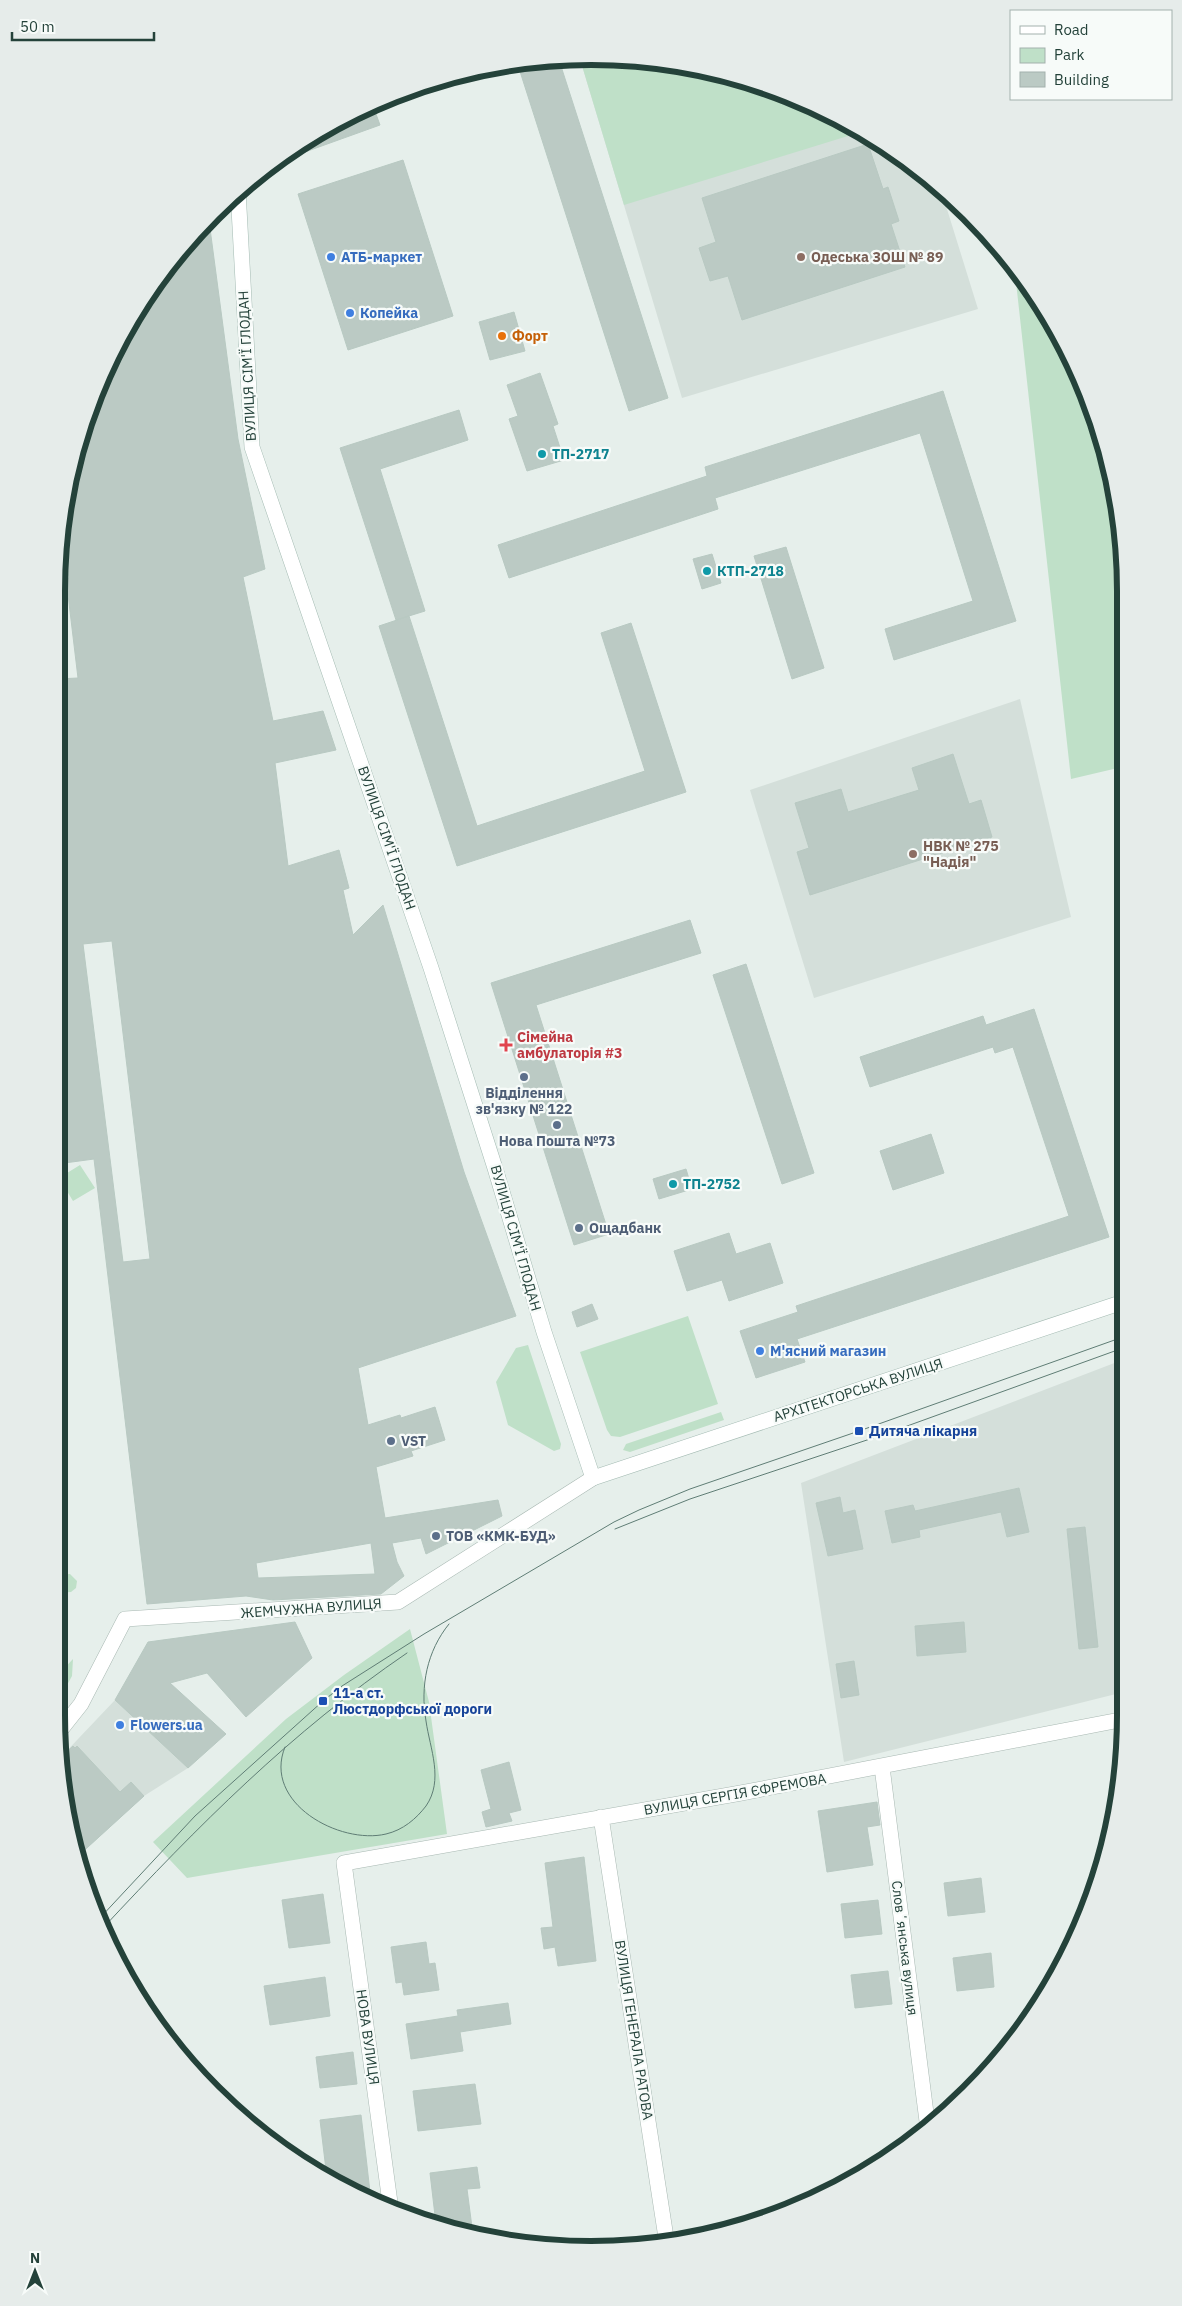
<svg xmlns="http://www.w3.org/2000/svg" width="1182" height="2306" viewBox="0 0 1182 2306" font-family="'IBM Plex Sans',sans-serif">
	<style>
		.built { fill: #d4dfda }
		.green { fill: #bfe0c8 }
		.building { fill: #bbcac4; stroke: #b8c9c2; fill-rule: evenodd }
		.lines { fill: none; stroke-linecap: round; stroke-linejoin: round }
		.street-casing { stroke: #a8b8b2; stroke-width: 16 }
		.secondary-casing { stroke: #a4bbb3; stroke-width: 16 }
		.street { stroke: #fff; stroke-width: 15 }
		.secondary { stroke: #fff; stroke-width: 15 }
		.tram { stroke: #5f7d75; stroke-width: 1 }
		.shop-dot { fill: #3f7fe0; stroke: #f7fbf9; stroke-width: 2 }
		.education-dot { fill: #8d6e63; stroke: #f7fbf9; stroke-width: 2 }
		.food-dot { fill: #e8710a; stroke: #f7fbf9; stroke-width: 2 }
		.culture-dot { fill: #0f9aa8; stroke: #f7fbf9; stroke-width: 2 }
		.health-dot { fill: #e0444e; stroke: #f7fbf9; stroke-width: 2 }
		.service-dot { fill: #5c6f8a; stroke: #f7fbf9; stroke-width: 2 }
		.transit-dot { fill: #1a4fb4; stroke: #f7fbf9; stroke-width: 2 }
		.labels { text-anchor: middle; dominant-baseline: central; stroke-width: 4.5; stroke-linejoin: round; paint-order: stroke }
		.shop-label { font-size: 14px; font-weight: bold; fill: #366cbe; stroke: #f7fbf9; text-anchor: start }
		.education-label { font-size: 14px; font-weight: bold; fill: #785e54; stroke: #f7fbf9; text-anchor: start }
		.food-label { font-size: 14px; font-weight: bold; fill: #c56008; stroke: #f7fbf9; text-anchor: start }
		.street-label { font-size: 14px; fill: #24423a; stroke: #f7fbf9 }
		.culture-label { font-size: 14px; font-weight: bold; fill: #0d838f; stroke: #f7fbf9; text-anchor: start }
		.health-label { font-size: 14px; font-weight: bold; fill: #be3a42; stroke: #f7fbf9; text-anchor: start }
		.service-label { font-size: 14px; font-weight: bold; fill: #4e5e75; stroke: #f7fbf9; text-anchor: start }
		.transit-label { font-size: 14px; font-weight: bold; fill: #164399; stroke: #f7fbf9; text-anchor: start }
		.rim { fill: none; stroke: #24423a; stroke-width: 6 }
	</style>
	<rect width="100%" height="100%" fill="#e6efeb"/>
	<path class="built" d="M626 57 729 74 827 111 917 167 942 193 978 309 682 398 580 59Z
		M1020 699 1071 917 814 998 750 790Z
		M1117 1362 1124 1428V1692L844 1762 801 1483Z
		M115 1700 188 1768 144 1796 77 1857 66 1819 60 1758Z"/>
	<path class="green" d="M626 57 729 74 827 111 861 132 624 205 580 59Z
		M1014 264 1085 387 1121 521 1122 767 1071 779Z
		M80 1165 95 1188 73 1201 59 1178Z
		M688 1316 718 1404 620 1437 611 1436 607 1430 580 1352Z
		M528 1345 561 1444 560 1449 554 1451 508 1425 496 1382 516 1348Z
		M721 1412 724 1420 630 1452 623 1450 626 1444Z
		M70 1574 77 1581 76 1588 71 1592 56 1593V1575Z
		M410 1629 429 1702 447 1834 187 1878 153 1842 286 1719 344 1675Z
		M73 1659 72 1676 56 1705V1677Z"/>
	<path class="building" d="M559 60 668 398 629 411 517 62Z
		M373 106 380 125 291 157 288 153 323 128Z
		M868 144 883 189 888 187 899 221 891 224 905 267 742 320 728 276 710 281 699 248 716 242 702 198Z
		M403 160 453 316 348 350 298 194Z
		M209 221 238 439 265 569 243 577 273 721 323 711 336 750 275 763 288 866 339 850 349 888 343 890 353 935 383 905 464 1172 516 1316 358 1368 368 1425 400 1415 401 1418 435 1407 445 1440 411 1451 413 1456 376 1467 385 1518 498 1500 502 1516 426 1554 421 1538 392 1543 397 1562 404 1576 381 1594 273 1600 246 1596 147 1604 94 1159 57 1164V1072L68 1071 57 982V679L78 678 66 578H69L62 531 74 453 111 355 167 266 171 261 182 262 181 251ZM112 941 150 1259 123 1262 83 944ZM371 1543 375 1574 258 1578 256 1563Z
		M514 312 525 351 490 360 479 322Z
		M540 373 558 424 553 426 564 460 527 471 509 419 518 416 507 385Z
		M943 391 1016 621 894 660 885 629 973 601 920 433 715 498 718 509 509 578 498 545 707 476 705 467Z
		M459 410 468 440 380 469 425 611 396 620 340 448Z
		M786 547 824 668 792 679 754 556Z
		M712 554 721 583 702 589 693 559Z
		M409 616 477 826 645 771 601 633 631 623 686 792 457 866 379 626Z
		M953 754 969 804 981 800 992 837 810 895 797 852 809 848 795 803 841 789 848 812 919 790 912 768Z
		M690 920 701 953 536 1005 609 1234 574 1245 491 983Z
		M746 964 814 1173 782 1184 713 975Z
		M1034 1009 1109 1237 797 1339 805 1362 756 1378 740 1331 798 1312 796 1306 1069 1216 1013 1047 995 1053 993 1047 870 1087 860 1057 983 1016 986 1025Z
		M931 1134 944 1173 893 1190 880 1151Z
		M686 1169 692 1189 659 1199 653 1179Z
		M729 1233 736 1254 770 1243 783 1283 729 1301 722 1280 687 1291 674 1251Z
		M592 1304 598 1319 577 1327 572 1312Z
		M1019 1488 1029 1532 1007 1537 1001 1512 919 1530 920 1537 892 1543 885 1511 913 1505 915 1511Z
		M840 1497 843 1513 855 1510 863 1549 828 1556 816 1503Z
		M1085 1527 1098 1647 1079 1649 1067 1529Z
		M295 1622 312 1658 246 1717 207 1673 170 1683 226 1734 188 1768 115 1700 148 1642Z
		M964 1622 966 1652 917 1656 915 1626Z
		M854 1661 859 1695 841 1698 836 1664Z
		M73 1746 75 1748 77 1746 120 1792 131 1782 144 1796 77 1857 66 1819 60 1758Z
		M509 1762 521 1810 509 1813 512 1821 486 1827 482 1812 491 1809 481 1770Z
		M877 1802 880 1825 867 1827 873 1865 827 1872 818 1811Z
		M584 1857 596 1961 558 1966 555 1947 544 1949 541 1928 553 1927 545 1863Z
		M981 1878 985 1912 948 1916 944 1883Z
		M323 1894 330 1943 289 1948 282 1900Z
		M878 1900 882 1934 845 1938 841 1904Z
		M426 1942 429 1964 435 1963 439 1990 404 1995 402 1982 396 1983 391 1947Z
		M991 1953 994 1987 957 1991 953 1958Z
		M888 1971 892 2004 855 2008 851 1975Z
		M325 1977 330 2016 270 2025 264 1986Z
		M508 2003 511 2024 460 2032 463 2051 411 2059 406 2024 458 2016 457 2010Z
		M353 2052 357 2084 320 2088 316 2057Z
		M475 2084 481 2124 418 2131 413 2091Z
		M361 2115 366 2157 371 2201 327 2178 320 2120Z
		M477 2167 480 2188 467 2189 473 2235 436 2224 430 2173Z"/>
	<g class="lines">
		<g class="street-casing">
			<path id="street" d="M58 1733 81 1704 125 1619 398 1602 593 1478
				M882 1767 928 2129
				M601 1817 667 2244
				M391 2210 344 1863 741 1793 1125 1719"/>
		</g>
		<g class="secondary-casing">
			<path id="secondary" d="M238 190 252 447 431 968 495 1168 544 1332 593 1478 1123 1302"/>
		</g>
		<use href="#street" class="street"/>
		<use href="#secondary" class="secondary"/>
		<path class="tram" d="M615 1529 690 1499 885 1434 1123 1348
			M285 1747C262 1803 340 1845 386 1834 403 1830 416 1819 426 1806 444 1780 430 1749 426 1721 420 1686 427 1651 449 1624
			M99 1919 195 1816 323 1701 342 1686 424 1634 614 1522 639 1510 690 1489 859 1431 1123 1337
			M103 1928C198 1826 291 1732 407 1653"/>
	</g>
	<g class="shop-dot">
		<circle cx="331" cy="257" r="5"/>
		<circle cx="350" cy="313" r="5"/>
		<circle cx="760" cy="1351" r="5"/>
		<circle cx="120" cy="1725" r="5"/>
	</g>
	<g class="education-dot">
		<circle cx="801" cy="257" r="5"/>
		<circle cx="913" cy="854" r="5"/>
	</g>
	<circle class="food-dot" cx="502" cy="336" r="5"/>
	<g class="culture-dot">
		<circle cx="542" cy="454" r="5"/>
		<circle cx="707" cy="571" r="5"/>
		<circle cx="673" cy="1184" r="5"/>
	</g>
	<path class="health-dot" d="M503.5 1037.5h5v5h5v5h-5v5h-5v-5h-5v-5h5z"/>
	<g class="service-dot">
		<circle cx="524" cy="1077" r="5"/>
		<circle cx="557" cy="1125" r="5"/>
		<circle cx="579" cy="1228" r="5"/>
		<circle cx="391" cy="1441" r="5"/>
		<circle cx="436" cy="1536" r="5"/>
	</g>
	<g class="transit-dot">
		<rect x="854" y="1426" width="10" height="10" rx="2.5"/>
		<rect x="318" y="1696" width="10" height="10" rx="2.5"/>
	</g>
	<g class="labels">
		<g class="shop-label">
			<text x="341" y="257">АТБ-маркет</text>
			<text x="360" y="313">Копейка</text>
			<text x="770" y="1351">М'ясний магазин</text>
			<text x="130" y="1725">Flowers.ua</text>
		</g>
		<g class="education-label">
			<text x="811" y="257">Одеська ЗОШ № 89</text>
			<text x="923" y="846">НВК № 275<tspan x="923" dy="16">"Надія"</tspan></text>
		</g>
		<g class="food-label">
			<text x="512" y="336">Форт</text>
		</g>
		<g class="street-label">
			<text transform="translate(247 366) rotate(-93)">ВУЛИЦЯ СІМ'Ї ГЛОДАН</text>
			<text transform="translate(387 838) rotate(71)">ВУЛИЦЯ СІМ'Ї ГЛОДАН</text>
			<text transform="translate(516 1238) rotate(74)">ВУЛИЦЯ СІМ'Ї ГЛОДАН</text>
			<text transform="translate(858 1390) rotate(-18)">АРХІТЕКТОРСЬКА ВУЛИЦЯ</text>
			<text transform="translate(311 1608) rotate(-4)">ЖЕМЧУЖНА ВУЛИЦЯ</text>
			<text transform="translate(735 1794) rotate(-10)">ВУЛИЦЯ СЕРГІЯ ЄФРЕМОВА</text>
			<text transform="translate(905 1948) rotate(83)">Словʼянська вулиця</text>
			<text transform="translate(634 2030) rotate(81)">ВУЛИЦЯ ГЕНЕРАЛА РАТОВА</text>
			<text transform="translate(368 2037) rotate(82)">НОВА ВУЛИЦЯ</text>
		</g>
		<g class="culture-label">
			<text x="552" y="454">ТП-2717</text>
			<text x="717" y="571">КТП-2718</text>
			<text x="683" y="1184">ТП-2752</text>
		</g>
		<g class="health-label">
			<text x="517" y="1037">Сімейна<tspan x="517" dy="16">амбулаторія #3</tspan></text>
		</g>
		<g class="service-label">
			<text x="524" y="1093" text-anchor="middle">Відділення<tspan x="524" dy="16">зв'язку № 122</tspan></text>
			<text x="557" y="1141" text-anchor="middle">Нова Пошта №73</text>
			<text x="589" y="1228">Ощадбанк</text>
			<text x="401" y="1441">VST</text>
			<text x="446" y="1536">ТОВ «КМК-БУД»</text>
		</g>
		<g class="transit-label">
			<text x="869" y="1431">Дитяча лікарня</text>
			<text x="333" y="1693">11-а ст.<tspan x="333" dy="16">Люстдорфської дороги</tspan></text>
		</g>
	</g>
	<path d="M0 0H1182V2306H0ZM591 65H591A526 526 0 0 1 1117 591V1715A526 526 0 0 1 591 2241H591A526 526 0 0 1 65 1715V591A526 526 0 0 1 591 65Z" fill="#e6ecea" fill-rule="evenodd"/>
	<path class="rim" d="M591 65H591A526 526 0 0 1 1117 591V1715A526 526 0 0 1 591 2241H591A526 526 0 0 1 65 1715V591A526 526 0 0 1 591 65Z"/>
	<rect x="1010" y="10" width="162" height="90" fill="#f7fbf9" stroke="#a3b1ad"/>
	<rect x="1020" y="26" width="25" height="8" fill="#ffffff" stroke="#a3b1ad"/>
	<text x="1054" y="35" font-size="15" fill="#24423a">Road</text>
	<rect x="1020" y="48" width="25" height="15" fill="#bfe0c8" stroke="#a3b1ad"/>
	<text x="1054" y="60" font-size="15" fill="#24423a">Park</text>
	<rect x="1020" y="72" width="25" height="15" fill="#bbcac4" stroke="#a3b1ad"/>
	<text x="1054" y="85" font-size="15" fill="#24423a">Building</text>
	<g transform="translate(35 2271)" stroke="#f7fbf9" stroke-width="4" paint-order="stroke">
	<path d="M0-4L9 19L0 12L-9 19Z" fill="#24423a"/>
	<text y="-8" font-size="14" font-weight="bold" text-anchor="middle" fill="#24423a">N</text>
	</g>
	<path d="M12 32v8h142v-8" fill="none" stroke="#24423a" stroke-width="2.5"/>
	<text x="20" y="32" font-size="15" fill="#24423a" stroke="#f7fbf9" stroke-width="4" paint-order="stroke">50 m</text>
</svg>
